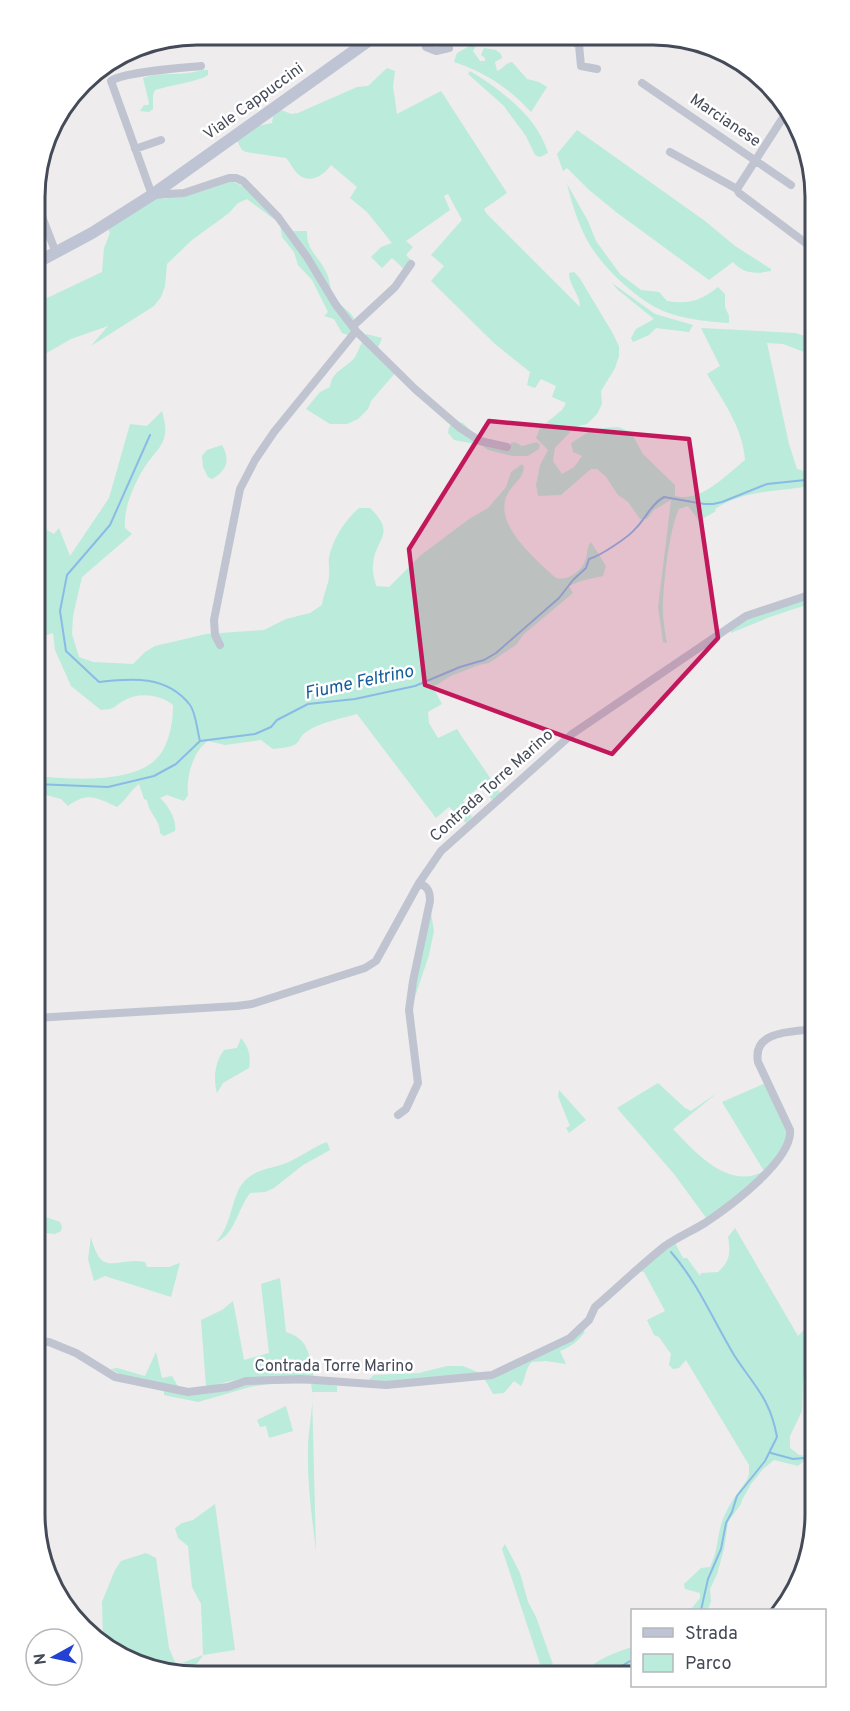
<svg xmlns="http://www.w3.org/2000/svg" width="850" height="1711" viewBox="0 0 850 1711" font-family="Overpass,sans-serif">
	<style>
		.green { fill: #bbebda }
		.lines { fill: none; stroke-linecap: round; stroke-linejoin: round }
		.stream { stroke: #8abbe6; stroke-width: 2 }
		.street { stroke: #bfc4d0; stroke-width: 8 }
		.secondary { stroke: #bfc4d4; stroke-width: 12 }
		.marked { fill: #c2185b; fill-opacity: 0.2; stroke: #c2185b; stroke-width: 4.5; stroke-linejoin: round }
		.labels { text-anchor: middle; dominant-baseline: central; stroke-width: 5; stroke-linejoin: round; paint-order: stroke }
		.street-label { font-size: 16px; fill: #454a58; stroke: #fff }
		.water-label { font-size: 18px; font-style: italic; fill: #145d9c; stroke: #fff }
		.rim { fill: none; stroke: #454a58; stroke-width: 3 }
	</style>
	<rect width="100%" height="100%" fill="#eeecec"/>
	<path class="green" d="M475 43 476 45 473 51 480 61H485V58L481 55 484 48 496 50 501 54 502 58 495 62 497 71C503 69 505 63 512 62L527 79 539 82 547 87 531 112C509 88 485 72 454 62L457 53Z
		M387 68 395 71 393 86 397 114 441 91 507 193 484 209 486 213 580 307C580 294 569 286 569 273L574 272 579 277 612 332 619 346V356L615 368 601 391 602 404 597 414 587 424 575 427 555 448 553 461 562 474 574 467 582 456 573 452 571 443 590 431 604 428 618 427 631 432 643 454 675 485V496C701 503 726 475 745 460 743 428 723 401 707 374L720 366 701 328 795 333 815 339V356L783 344 767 343 789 444 797 469 815 474V485C782 492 744 489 715 509L716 511 699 521 688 506 679 509C669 529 662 592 663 615 664 624 665 633 667 643L663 642 658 607 671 500 654 510 647 519H640L628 502 618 495 606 477 597 469H591L561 495 538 496 536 485 540 465 548 450 536 438 540 428 562 410 566 403 552 397 556 386 541 379 535 388 527 385 530 372 495 344 431 281 444 266 431 255 462 220 448 194 444 196 450 210 406 241 413 247 406 255 411 260 404 269 392 258 382 268 371 257 381 247 392 243 367 212 350 198 357 187 331 165C324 175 310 185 298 174 293 170 291 163 286 158L246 152 242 150 237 141 258 126 272 123 273 116 279 109 291 114 298 113 357 87 368 86Z
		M202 70H208V75C201 81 167 86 155 90L153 95V109L149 112 140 111 144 105H148L149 103 143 78C162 71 182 77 202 70Z
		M470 71C501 90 537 116 548 153L540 157 535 155 526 136 503 105 468 74Z
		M577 130 705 221 735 246 771 269V271C755 274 744 274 733 262L709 280 616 212 588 189 567 168 563 171 557 154Z
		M229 181C250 185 262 205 275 220L247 199 238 203 229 213 192 240 167 264 165 286 161 297 154 306 91 346 108 326 71 339 36 359V280L40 283 47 298 102 272 104 248 110 233 107 227 161 195 163 199 188 195Z
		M567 184 588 221 596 241 620 274 641 290 659 292 667 301C688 305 702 300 718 287L725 294V307L729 316V323C709 322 675 318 657 308 630 294 595 260 583 232 576 217 571 200 567 184Z
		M280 224 288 231H307C306 251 320 257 327 274 330 281 330 290 334 297 341 309 355 311 356 326L348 335 342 333 334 319 324 316 328 312 312 280 298 265 294 252 282 237Z
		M612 283 655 314 693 325 689 332 656 328 649 335 633 342 631 338 636 329 654 319 618 290Z
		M366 334 382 338 377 350 396 372 371 401 368 409 358 419 347 424H330L306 409 320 392 330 387C332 370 346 369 355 357 359 350 362 341 366 334Z
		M162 411C164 418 166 427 165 434 163 446 155 453 148 462 136 479 123 507 125 528L132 534 82 577 73 616 72 634 79 657 93 662 133 664 145 652 155 646 206 634 264 630 286 619 310 613 322 605C323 595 328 586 329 577 330 570 328 564 329 557 333 539 345 520 359 508H370C398 535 374 538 373 566 372 573 375 580 376 586L389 587 421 555 469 519 488 508 506 487 511 472 522 464 524 467C523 480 512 484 507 495 493 525 537 560 556 578 567 581 581 572 585 561 588 554 586 548 591 542L606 566 603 576 581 581 569 586 573 593 523 635 516 645 489 663 479 665 451 676 433 687 442 704 428 712 429 723 438 738 457 729C471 751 486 771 501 794L492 800 482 785 463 800 472 817 466 823 449 807 436 818 357 714C340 719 320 722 306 732 301 735 300 740 297 743 291 748 280 748 273 749L261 740 225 745 208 741C193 751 186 777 188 795L184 801 167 795 160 798C168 805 177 820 175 831L164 836 160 833C160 818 149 815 147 800L144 799 139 784C130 791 126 800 117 807 97 798 88 791 68 806L61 799 35 792V776C67 779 128 784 154 761 169 748 173 724 173 705 160 694 137 692 123 701 112 708 115 709 101 710L71 686 55 650 53 633 35 639V543L45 529 54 534 59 528 70 556 109 498 130 424 147 426Z
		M455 421 463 423 475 435 508 446 511 443 515 442 522 446 537 442 540 445 539 449 528 456H512L488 450 481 445 454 440 448 433 449 427Z
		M222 445C231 461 226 471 212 479L208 477 203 467 202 456 207 450Z
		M815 595V602L770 617 731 633 730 628 748 617Z
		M430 907 434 931 429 955 411 1009Z
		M241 1038C249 1048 251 1055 249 1068L223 1083 217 1093C213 1078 215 1062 224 1050L237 1048Z
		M658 1083 685 1108 691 1111 717 1093 673 1129C695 1152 729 1191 764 1171L722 1102 766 1083C773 1097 787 1119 790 1134 793 1156 725 1206 707 1219L674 1174 617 1108Z
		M559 1090 586 1120 569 1133 566 1128 570 1126 558 1096Z
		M327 1142 330 1150 303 1165 274 1188 265 1192 250 1193C238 1208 235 1235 216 1242 230 1227 230 1209 238 1191 249 1168 270 1170 289 1162 302 1156 313 1147 327 1142Z
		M35 1210 43 1216 60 1222 62 1227 61 1231 55 1234 35 1232Z
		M735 1228 798 1336 815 1319V1363L803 1378 802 1411 790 1436V1448L799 1455 815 1457 806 1459 798 1466 774 1460 763 1469 751 1484 742 1500 741 1504 728 1522 724 1549 717 1574 710 1589 711 1601 708 1610H683L692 1608 700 1598V1593L685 1589 684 1584 701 1568 710 1567C717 1553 717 1540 721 1525 726 1508 736 1495 747 1480L749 1475V1465L686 1360 679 1368 673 1369 669 1365 671 1354 659 1337 654 1335 647 1320 665 1311 644 1272 639 1271 675 1243 683 1258H687L700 1276 701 1273 718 1272C730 1261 731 1253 728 1237Z
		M91 1237C102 1280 116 1256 145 1262L147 1267H169L180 1263 171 1297 105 1276 94 1281 88 1259Z
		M280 1278 286 1332C309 1339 309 1355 314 1377L239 1379 206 1387 201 1320 222 1310 233 1301 244 1360 269 1353 261 1284Z
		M582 1330 585 1332C578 1341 571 1347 560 1351L566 1364 546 1361 532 1362C525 1368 526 1378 521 1386L514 1381 504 1393 493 1394 484 1378Z
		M156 1352 162 1378 172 1376 179 1388 121 1375 111 1369 117 1368 145 1376Z
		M447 1366H463L482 1374 364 1384 374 1375 419 1373Z
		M248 1382H311L337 1386V1392H312L316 1551C312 1517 307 1483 308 1449 308 1428 315 1404 311 1384H269L250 1387 198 1402 164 1395V1390L191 1393Z
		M286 1406 293 1431 269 1438 266 1426 260 1427 257 1420Z
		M215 1504 235 1650 203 1655C196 1666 189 1675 175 1675L103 1642 102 1602 115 1570 121 1561 146 1553 156 1558 169 1648 175 1662 179 1664 203 1655 201 1604 192 1587 188 1546 178 1538 175 1528 182 1523 193 1520Z
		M505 1544 520 1573 528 1602 536 1617 557 1676H544L502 1549Z
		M632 1647V1676H583C590 1661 617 1652 632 1647Z"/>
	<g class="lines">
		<path class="stream" d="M150 435 110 525 67 575 60 611 66 651 99 682C131 678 167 675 190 705 196 713 197 730 200 741
			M35 784 108 787 154 776 176 764 200 741 255 734 271 727 277 720 308 704 355 699 415 686 460 667 484 660 496 653 559 598 573 580 586 568 589 559C600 556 629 537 636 528 646 518 651 504 664 497L704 504H713L722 502 767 484 815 479
			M671 1252C698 1283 713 1320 734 1355 754 1386 770 1398 777 1437L765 1461 737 1496 732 1512 726 1523 721 1549 708 1579 701 1610
			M771 1453 793 1459 815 1457
			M604 1676 632 1660"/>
		<path class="street" d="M423 36 426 47 436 51 449 48 445 36
			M564 37 579 45 581 66 597 69
			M201 66C182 68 123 72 111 81L152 195 184 193 229 178H236L243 181 278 217 307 257 336 305 356 331 415 389 460 428 480 441 507 447
			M742 68 766 84
			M642 83 791 185
			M135 149 161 140
			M670 152 737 189 739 193 815 250
			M737 189 786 113
			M36 201 56 253
			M353 326 395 287 411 264
			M220 645 215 635 214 620 240 489 255 460 274 432 356 331
			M35 1018 237 1006 252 1004 365 968 376 961 419 883 441 851 572 734 746 616 815 593
			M398 1115 406 1109 418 1083 409 1010 413 981 430 901C430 891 428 887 419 883
			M35 1341 49 1342 76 1353 115 1377 188 1392 228 1387 246 1381 301 1379 386 1385 492 1375 570 1338 589 1320 595 1307C618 1287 641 1265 665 1246 678 1237 692 1231 705 1223 729 1207 793 1160 790 1130L758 1062C752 1030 793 1032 815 1029"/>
		<path class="secondary" d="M36 263 92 233 152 195 375 36"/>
	</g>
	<path class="marked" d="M489 421 689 439 718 638 612 754 425 685 409 549Z"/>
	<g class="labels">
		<g class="street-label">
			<text transform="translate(254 102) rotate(-36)">Viale Cappuccini</text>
			<text transform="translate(725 121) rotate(34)">Marcianese</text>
			<text transform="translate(492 786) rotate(-42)">Contrada Torre Marino</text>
			<text x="334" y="1367">Contrada Torre Marino</text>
		</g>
		<g class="water-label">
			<text transform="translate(359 683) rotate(-12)">Fiume Feltrino</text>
		</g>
	</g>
	<path d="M0 0H850V1711H0ZM197 45H653A152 152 0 0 1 805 197V1514A152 152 0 0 1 653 1666H197A152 152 0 0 1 45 1514V197A152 152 0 0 1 197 45Z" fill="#fff" fill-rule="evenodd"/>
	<path class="rim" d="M197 45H653A152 152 0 0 1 805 197V1514A152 152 0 0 1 653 1666H197A152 152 0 0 1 45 1514V197A152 152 0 0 1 197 45Z"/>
	<rect x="631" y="1609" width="195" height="78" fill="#ffffff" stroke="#b5b7bc" stroke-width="1.5"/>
	<rect x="643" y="1628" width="30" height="9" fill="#bfc4d4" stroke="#b5b7bc" stroke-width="1.5"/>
	<text x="685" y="1639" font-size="18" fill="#454a58">Strada</text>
	<rect x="643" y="1654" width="30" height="18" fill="#bbebda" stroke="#b5b7bc" stroke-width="1.5"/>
	<text x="685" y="1669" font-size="18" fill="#454a58">Parco</text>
	<g transform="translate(54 1657) rotate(262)"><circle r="28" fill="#ffffff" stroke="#b5b7bc" stroke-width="1.5"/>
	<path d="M0-4.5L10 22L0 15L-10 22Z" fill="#2342d1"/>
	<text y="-9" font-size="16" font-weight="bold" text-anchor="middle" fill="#454a58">N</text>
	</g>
</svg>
